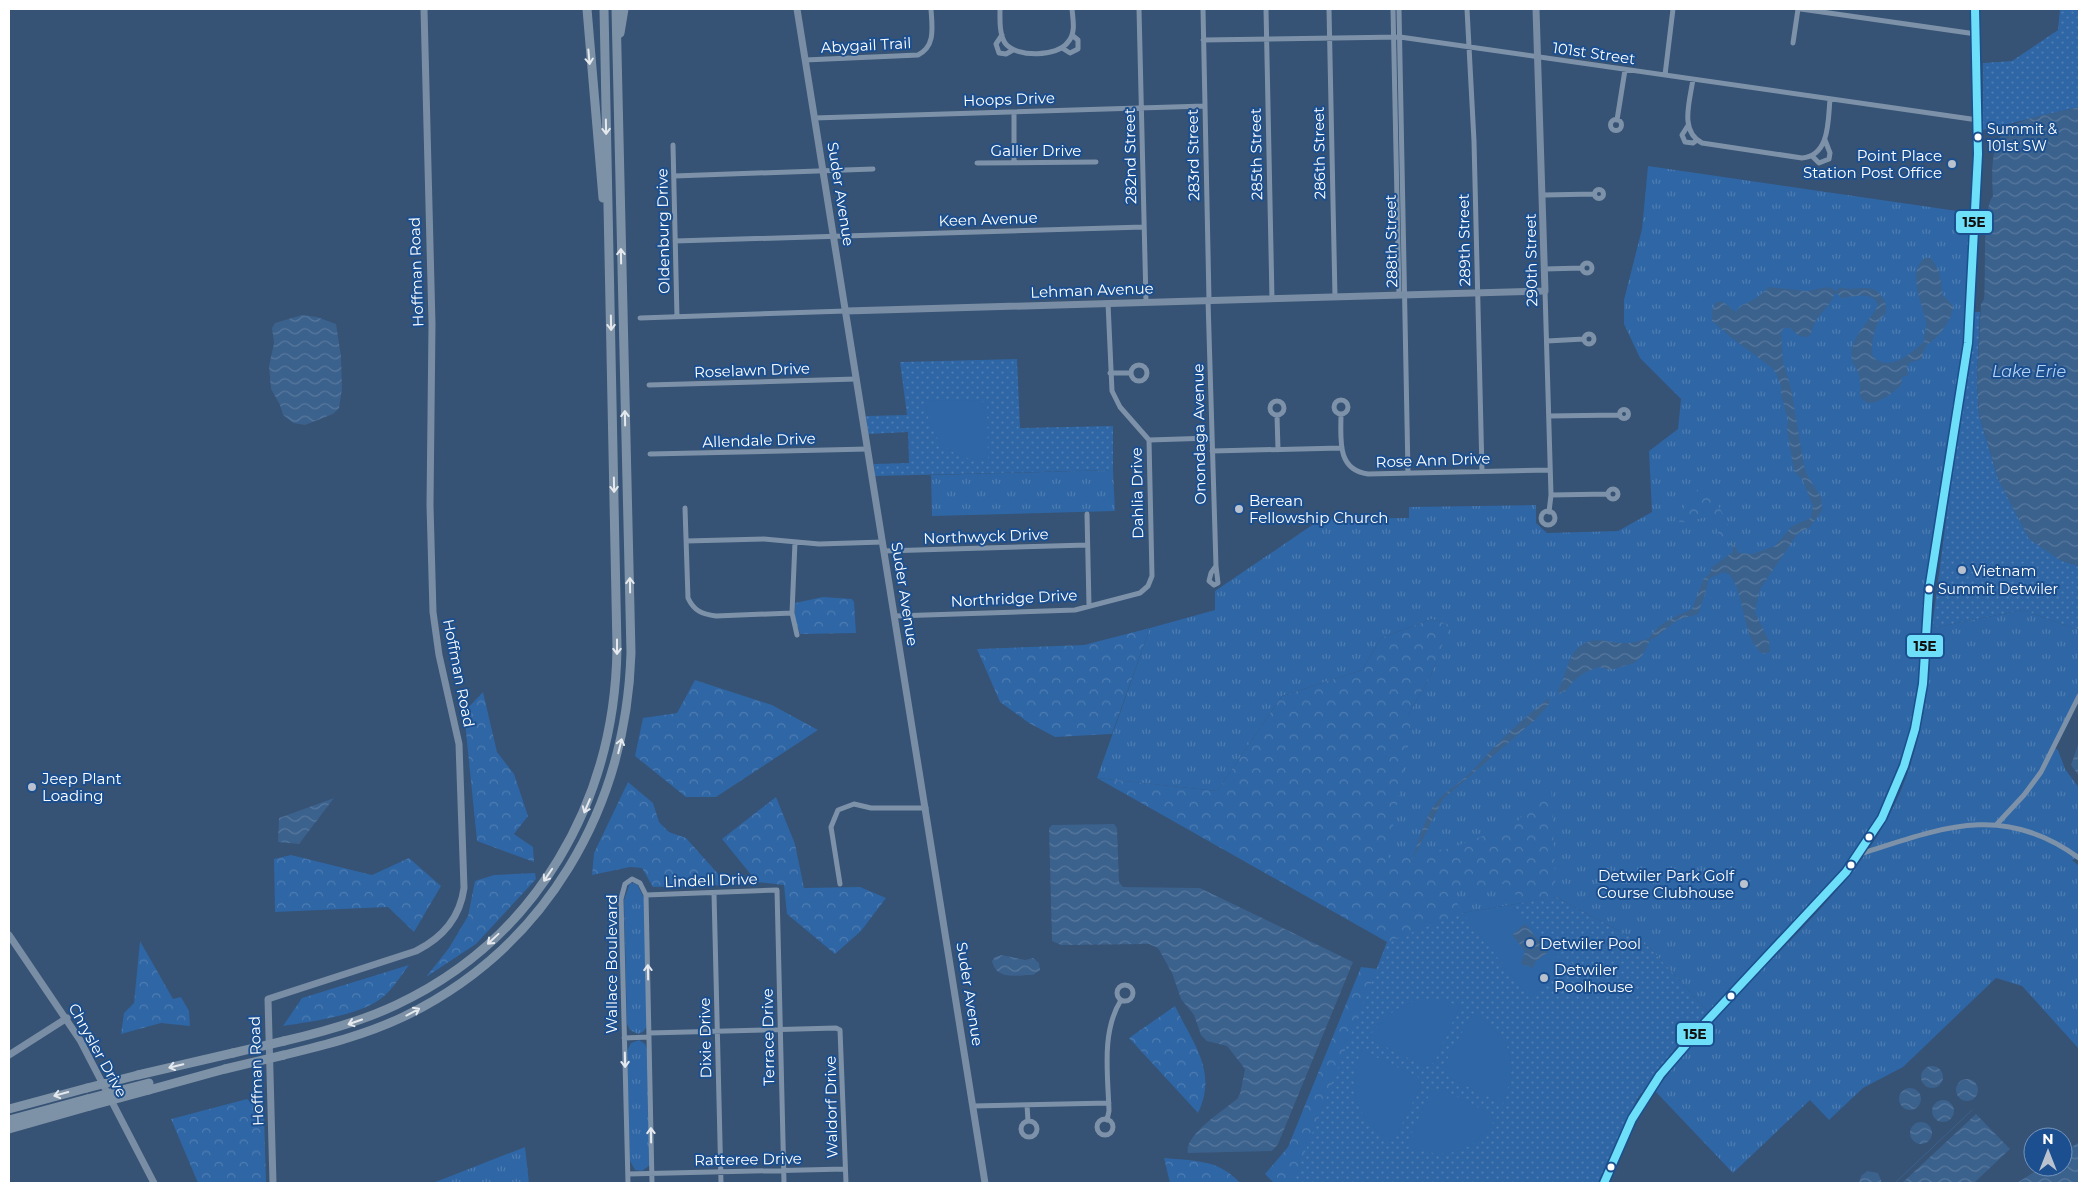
<svg xmlns="http://www.w3.org/2000/svg" width="2088" height="1192" viewBox="0 0 2088 1192" font-family="Montserrat,sans-serif">
	<style>
		.grass { fill: url(#grass-tufts) }
		.forest { fill: url(#forest-crowns) }
		.park { fill: url(#park-dots) }
		.pitch { fill: #2f66a5 }
		.water { fill: url(#water-waves) }
		.lines { fill: none; stroke-linecap: round; stroke-linejoin: round }
		.stream { stroke: #3b618d; stroke-width: 1 }
		.street { stroke: #7d92a8; stroke-width: 5 }
		.secondary { stroke: #798da4; stroke-width: 7 }
		.highway { stroke: #7e92a7; stroke-width: 9 }
		.highway-bridge { stroke: #7e92a7; stroke-width: 9 }
		.bus-1-casing { stroke: #1b4f8f; stroke-width: 11 }
		.bus-1 { stroke: #6ddff8; stroke-width: 8 }
		.oneway { stroke: #e5e9ed }
		.oneway2 { stroke: #e5e9ee }
		.bus-dot { fill: #fff; stroke: #1b4f8f; stroke-width: 2 }
		.poi-dot { fill: #b9c2ce; stroke: #1b4f8f; stroke-width: 2 }
		.labels { text-anchor: middle; dominant-baseline: central; stroke-width: 4; stroke-linejoin: round; paint-order: stroke }
		.bus-label { font-size: 14px; fill: #fff; stroke: #1b4f8f; text-anchor: start }
		.street-label { font-size: 15px; fill: #fff; stroke: #1b4f8f }
		.poi-label { font-size: 15px; fill: #fff; stroke: #1b4f8f; text-anchor: start }
		.water-label { font-size: 16px; font-style: italic; fill: #b5d3f5; stroke: #1b4f8f }
		.line-badge { stroke: #1b4f8f; stroke-width: 2 }
		.pale-badge-label { font-size: 14px; text-anchor: middle; font-weight: bold; fill: #111 }
	</style>
	<defs>
		<pattern id="grass-tufts" width="24" height="20" patternUnits="userSpaceOnUse" patternTransform="scale(1.25)"><rect width="24" height="20" fill="#2f66a5"/><path d="M3 7l-1-3M5 7V3M7 7l1-3M15 17l-1-3M17 17v-4M19 17l1-3" fill="none" stroke="#4e7db2"/></pattern>
		<pattern id="forest-crowns" width="20" height="18" patternUnits="userSpaceOnUse" patternTransform="scale(1.25)"><rect width="20" height="18" fill="#2f66a5"/><path d="M2 6a3 3 0 1 1 6 0M12 15a3 3 0 1 1 6 0" fill="none" stroke="#4e7db2"/></pattern>
		<pattern id="park-dots" width="8" height="8" patternUnits="userSpaceOnUse" patternTransform="scale(1.25)"><rect width="8" height="8" fill="#2f66a5"/><path d="M2 2h.1M6 6h.1" fill="none" stroke="#4e7db2" stroke-width="1.8" stroke-linecap="round"/></pattern>
		<pattern id="water-waves" width="16" height="10" patternUnits="userSpaceOnUse" patternTransform="scale(1.25)"><rect width="16" height="10" fill="#3b618d"/><path d="M0 5q4-4 8 0t8 0" fill="none" stroke="#58799e"/></pattern>
	</defs>
	<rect width="100%" height="100%" fill="#365274"/>
	<path class="grass" d="M1648 166 1971 213 1962 362 1926 580 1920 677 1913 719 1897 773 1878 818 1849 862 1816 900 1708 1012 1649 947 1556 897 1463 913 1378 869 1408 715 1431 675 1449 625 1432 619 1381 638 1362 670 1282 696 1217 791 1097 778 1150 628 1215 610V591L1321 519 1409 518V507L1536 505V523L1547 533 1618 531 1652 512 1649 451 1678 429 1681 399 1640 358 1624 324V300L1642 229Z
		M1113 470 1115 511 932 516 931 475Z
		M2023 610 2079 630V691L2053 747 2058 750 2065 769 2079 788V857L2072 860 2079 866V1049L2022 986 1996 978 1903 1067 1863 1088 1829 1120 1810 1100 1733 1173 1655 1091C1693 1040 1737 995 1781 950 1820 910 1859 870 1886 821 1919 762 1930 694 1932 628Z
		M630 883 637 884 644 898 647 1026 643 1032 638 1034 630 1030 627 1024 624 900Z
		M639 1040 645 1044 648 1052 650 1165 642 1171 635 1170 630 1161 627 1051 631 1043Z
		M525 1147 529 1183H433Z"/>
	<path class="forest" d="M1705 483C1716 503 1733 524 1731 548L1728 542 1720 540V533L1713 518C1701 514 1690 526 1677 521L1689 498Z
		M823 597 852 599 854 602 856 633 800 634 795 618V603Z
		M1432 619 1450 625 1431 675 1408 715 1411 731 1387 858 1452 848 1516 823 1551 782 1556 897 1523 903 1506 884 1449 889 1463 913 1491 949 1485 985 1387 942 1097 778 1217 791 1282 696 1362 670 1381 638Z
		M1150 628 1112 734 1055 737 1029 723 1000 702 977 649 1084 645Z
		M695 680 772 705 818 730 716 797H686L635 756 643 718 677 713Z
		M483 692 497 752 514 774 528 816 514 834 533 847 534 862 477 841 464 712Z
		M628 782 653 803 659 822 669 832 686 838 728 885 653 887 642 868 630 867 592 875 594 853Z
		M776 797 795 844 804 888 860 887 886 898 861 931 835 954 787 914 784 885 757 882 722 839Z
		M291 855 372 875 409 858 441 886 414 932 388 907 275 912 274 859Z
		M535 873 536 879 476 944 426 977 449 948 468 916 475 881 494 875Z
		M140 941 173 999 181 997 189 1011 190 1026 161 1023 121 1034 124 1013 134 1003Z
		M409 965C400 977 390 994 376 1002 353 1016 309 1022 283 1026L302 998Z
		M1361 967 1394 971 1367 1183H1274L1265 1174 1288 1147Z
		M1175 1006C1193 1044 1218 1071 1198 1113L1129 1038Z
		M247 1099 264 1113 266 1183H198L171 1119Z
		M1164 1158C1194 1161 1219 1159 1240 1183H1170Z"/>
	<path class="park" d="M2060 9H2079V107L1983 130V63L2012 61 2058 30Z
		M1975 312H1980L1977 380 1979 415 1999 481 2060 560 2079 566V630L2023 610 1932 628 1951 482 1970 363Z
		M1017 359 1020 428 1113 426V470L875 476 874 464 909 463 908 432 868 434 866 416 907 415 900 362Z
		M1556 897 1649 947 1708 1012 1677 1046 1637 1099 1598 1183H1293L1387 942 1463 913Z"/>
	<path class="pitch" d="M979 400 987 404 988 460C948 460 930 440 925 401Z
		M1511 905 1567 967 1529 998 1463 913Z
		M1417 1000H1442L1460 1006 1434 1063 1424 1066 1368 1038C1382 1018 1395 1008 1417 1000Z
		M1473 1013C1513 1039 1519 1059 1503 1104L1444 1075V1065Z
		M1361 1050 1418 1077 1421 1086 1393 1142C1355 1119 1347 1092 1361 1050Z
		M1442 1089 1497 1117C1473 1154 1447 1161 1406 1146L1431 1091Z"/>
	<path class="water" d="M2079 107V566L2060 560 2029 539 1999 481 1979 415 1977 380 1981 304 1984 299C1986 280 1982 207 1993 196 1987 116 2014 123 2079 107Z
		M1925 258H1931L1939 271 1943 295 1953 306C1953 319 1937 340 1926 345L1921 359 1909 363 1907 368 1908 375 1901 378 1902 383C1895 392 1880 403 1868 403L1861 398C1859 391 1861 382 1859 375 1858 369 1853 365 1852 360 1847 339 1871 321 1878 305 1872 290 1854 297 1841 298L1838 294H1834C1832 305 1820 312 1815 322 1812 327 1813 332 1808 337L1799 336 1790 328H1784L1781 331 1783 362 1791 388 1804 466 1807 475 1821 497 1822 510 1810 527 1798 533 1760 589 1755 612 1769 641 1770 652 1763 654C1741 638 1746 594 1729 574L1723 572 1708 579 1707 588 1698 614 1677 620 1656 637 1650 640 1642 656 1634 663 1611 670 1599 667C1582 673 1576 677 1565 692L1562 691 1560 695 1558 690C1565 679 1566 665 1573 654 1588 633 1603 642 1622 643 1632 644 1640 640 1649 639 1658 622 1676 617 1692 609L1704 578 1709 575 1712 567 1733 552 1732 540 1738 553 1753 554 1775 546 1792 526 1811 518 1813 505 1802 479 1794 471 1787 429 1788 419 1781 395V385L1776 373 1771 367 1732 338 1712 321V311L1715 303 1722 301 1736 312 1740 306 1755 299 1769 287 1807 291 1828 287 1837 291 1840 287C1851 292 1864 285 1875 290 1883 295 1891 308 1883 317 1880 321 1880 316 1878 322 1874 332 1870 345 1873 357 1891 373 1910 353 1924 342 1923 335 1927 329 1926 322 1923 304 1906 273 1925 258Z
		M302 315 317 317 336 324 341 356 342 389 339 408 333 414 305 425 293 423 283 415 280 405 271 389 269 366 274 343 272 328 275 323Z
		M1549 698V704L1536 719 1443 799 1411 862C1418 844 1423 824 1432 808 1443 791 1462 783 1474 769 1496 744 1522 719 1549 698Z
		M2079 742V776L2071 765Z
		M334 798 299 844 278 842 279 818Z
		M1114 824 1117 828 1119 882 1123 887 1200 888 1353 962 1278 1144 1272 1151 1188 1153C1183 1136 1224 1110 1237 1099L1240 1094 1245 1069 1227 1046 1207 1041 1201 1035 1194 1015 1181 999 1172 973 1158 948 1149 944 1061 945 1052 941 1049 828 1052 825Z
		M1525 924 1548 952 1535 962 1533 968 1521 964 1525 951 1512 935Z
		M1002 955 1025 960 1033 958 1039 963 1040 970 1033 975C1018 975 996 981 992 961L995 957Z
		M1921 1077a11 11 0 1 1 22 0a11 11 0 1 1-22 0Z
		M1956 1090a11 11 0 1 1 22 0a11 11 0 1 1-22 0Z
		M1899 1099a11 11 0 1 1 22 0a11 11 0 1 1-22 0Z
		M1932 1111a11 11 0 1 1 22 0a11 11 0 1 1-22 0Z
		M1976 1114 2010 1149 1974 1183H1902Z
		M1910 1133a11 11 0 1 1 22 0a11 11 0 1 1-22 0Z
		M2079 1142V1183H2017L2042 1167H2063V1153Z
		M1867 1171 1878 1173 1882 1183H1859L1861 1176Z"/>
	<g class="lines">
		<path class="stream" d="M1895 1183 1972 1110"/>
		<path class="street" d="M1000 9C1000 19 999 33 1005 43 1016 58 1058 57 1068 42 1076 33 1073 20 1072 9
			M1139 9 1146 302
			M1203 9 1209 300
			M1266 9 1272 299
			M1329 9 1335 297
			M1393 9 1399 295
			M1399 9 1408 473
			M1467 9 1474 141 1482 471
			M1801 9 1976 34
			M1002 35 996 44 999 53 1006 54 1013 50
			M1203 40 1400 37 1978 120
			M1793 43 1798 9
			M1062 48 1070 53 1078 49V40L1072 35
			M805 60 918 55C936 46 932 27 931 9
			M1665 75 1673 9
			M1693 79C1690 101 1679 131 1702 143L1802 158C1830 156 1828 120 1830 99
			M1014 112V162
			M814 118 1205 106
			M1610.5 125a5.5 5.5 0 1 1 11 0a5.5 5.5 0 1 1-11 0Z
			M1617 120 1625 70
			M1687 127 1682 135 1685 142 1693 143 1697 140
			M673 145 677 317
			M1812 156 1819 163 1829 159 1830 153 1825 140
			M977 163 1096 162
			M674 176 873 169
			M1594.5 194a4.5 4.5 0 1 1 9 0a4.5 4.5 0 1 1-9 0Z
			M1544 195 1594 194
			M675 241 1144 227
			M1582 268a5 5 0 1 1 10 0a5 5 0 1 1-10 0Z
			M1545 269 1582 268
			M1545 291 1551 495 1549 512
			M1208 300 1216 566 1211 573 1209 581 1214 585 1218 583 1216 566
			M640 318 846 311
			M1584 339a5 5 0 1 1 10 0a5 5 0 1 1-10 0Z
			M1547 341 1584 339
			M1131 373a8 8 0 1 1 16 0a8 8 0 1 1-16 0Z
			M1110 373H1131
			M649 385 856 379
			M1334 407a7 7 0 1 1 14 0a7 7 0 1 1-14 0Z
			M1270 408a7 7 0 1 1 14 0a7 7 0 1 1-14 0Z
			M1619.5 414a4.5 4.5 0 1 1 9 0a4.5 4.5 0 1 1-9 0Z
			M1341 414C1341 438 1336 470 1368 474L1550 470
			M1277 415 1278 450
			M1549 416 1619 415
			M1149 440 1212 438
			M1212 451 1341 448
			M650 454 868 449
			M1608 494a5 5 0 1 1 10 0a5 5 0 1 1-10 0Z
			M1551 495 1608 494
			M685 508 688 598C694 611 702 614 716 616L792 613
			M1541 518a7 7 0 1 1 14 0a7 7 0 1 1-14 0Z
			M1087 514 1089 606
			M686 541 764 539 819 544 883 542
			M795 542 792 613 797 635
			M884 551 1087 545
			M895 616 1075 610 1140 593 1148 586 1152 576 1149 440 1120 407 1112 391 1108 303
			M1997 824 2024 795 2041 772 2079 696
			M1860 854C1941 828 2003 802 2079 858
			M840 884 831 827 838 810 854 804 871 808H926
			M714 893 721 1183
			M646 895 777 890 784 1183
			M1117 993a8 8 0 1 1 16 0a8 8 0 1 1-16 0Z
			M649 1033 836 1028 840 1030 846 1183
			M624 1038 649 1037
			M1027 1105 1028 1121
			M973 1106 1109 1103
			M1097 1127a8 8 0 1 1 16 0a8 8 0 1 1-16 0Z
			M1107 1120 1109 1111C1108 1075 1101 1032 1121 1000
			M1021 1129a8 8 0 1 1 16 0a8 8 0 1 1-16 0Z
			M628 1174 845 1169
			M628 1183 621 899 625 884 632 879 640 883 646 895 652 1183"/>
		<path class="secondary" d="M797 9 985 1183
			M846 311 1545 291 1536 9
			M9 935 80 1040 154 1183
			M9 1055 67 1018
			M273 1183 268 999 416 951C442 938 460 918 464 888L459 744 439 655 433 612 430 505 432 324 424 9
			M1604 1183 1632 1119 1660 1075 1705 1023 1846 872 1882 818 1904 766 1915 729 1923 684 1929 590 1968 343 1978 154 1975 9"/>
		<path class="highway" d="M587 9 603 198
			M620 33 624 9
			M284 1041C323 1032 360 1022 396 1005 537 939 615 801 617 648L604 9
			M284 1055C325 1045 365 1035 403 1017 546 948 626 809 631 653L616 9
			M138 1075 233 1053
			M149 1090 225 1069
			M9 1109 87 1088
			M9 1120 87 1099
			M9 1129 90 1106"/>
		<path class="highway-bridge" d="M233 1053 284 1041
			M225 1069 284 1055
			M87 1088 138 1075
			M87 1099 149 1083
			M90 1106 149 1090"/>
		<g class="bus-1-casing">
			<path id="bus-1" d="M1604 1183 1632 1119 1660 1075 1705 1023 1846 872 1882 818 1904 766 1915 729 1923 684 1929 590 1968 343 1978 154 1975 9"/>
		</g>
		<use href="#bus-1" class="bus-1"/>
	</g>
	<defs><path id="oneway-shaft" d="M-6 0H5M1.5-3L5.5 0L1.5 3" fill="none" stroke-width="1.6" stroke-linecap="round" stroke-linejoin="round" transform="scale(1.25)"/></defs>
	<g class="oneway">
		<use href="#oneway-shaft" transform="translate(589 57) rotate(85)"/>
		<use href="#oneway-shaft" transform="translate(606 127) rotate(89)"/>
		<use href="#oneway-shaft" transform="translate(621 256) rotate(-91)"/>
		<use href="#oneway-shaft" transform="translate(611 323) rotate(89)"/>
		<use href="#oneway-shaft" transform="translate(625 418) rotate(-91)"/>
		<use href="#oneway-shaft" transform="translate(614 485) rotate(89)"/>
		<use href="#oneway-shaft" transform="translate(630 585) rotate(-91)"/>
		<use href="#oneway-shaft" transform="translate(617 647) rotate(90)"/>
		<use href="#oneway-shaft" transform="translate(620 746) rotate(-76)"/>
		<use href="#oneway-shaft" transform="translate(587 806) rotate(113)"/>
		<use href="#oneway-shaft" transform="translate(548 875) rotate(124)"/>
		<use href="#oneway-shaft" transform="translate(493 939) rotate(137)"/>
		<use href="#oneway-shaft" transform="translate(413 1012) rotate(-28)"/>
		<use href="#oneway-shaft" transform="translate(355 1022) rotate(161)"/>
		<use href="#oneway-shaft" transform="translate(176 1066) rotate(167)"/>
		<use href="#oneway-shaft" transform="translate(61 1094) rotate(165)"/>
	</g>
	<g class="oneway2">
		<use href="#oneway-shaft" transform="translate(648 972) rotate(-91)"/>
		<use href="#oneway-shaft" transform="translate(625 1060) rotate(89)"/>
		<use href="#oneway-shaft" transform="translate(651 1135) rotate(-91)"/>
	</g>
	<g class="bus-dot">
		<circle cx="1978" cy="137" r="4.5"/>
		<circle cx="1929" cy="589" r="4.5"/>
		<circle cx="1869" cy="837" r="4.5"/>
		<circle cx="1851" cy="865" r="4.5"/>
		<circle cx="1731" cy="996" r="4.5"/>
		<circle cx="1611" cy="1167" r="4.5"/>
	</g>
	<g class="poi-dot">
		<circle cx="1952" cy="164" r="5"/>
		<circle cx="1239" cy="509" r="5"/>
		<circle cx="1962" cy="570" r="5"/>
		<circle cx="32" cy="787" r="5"/>
		<circle cx="1744" cy="884" r="5"/>
		<circle cx="1530" cy="943" r="5"/>
		<circle cx="1544" cy="978" r="5"/>
	</g>
	<g class="labels">
		<g class="bus-label">
			<text x="1987" y="129">Summit &amp;<tspan x="1987" dy="17">101st SW</tspan></text>
			<text x="1938" y="589">Summit Detwiler</text>
		</g>
		<g class="street-label">
			<text transform="translate(866 45) rotate(-3)">Abygail Trail</text>
			<text transform="translate(1594 53) rotate(8)">101st Street</text>
			<text transform="translate(1009 99) rotate(-2)">Hoops Drive</text>
			<text x="1036" y="150">Gallier Drive</text>
			<text transform="translate(1319 153) rotate(-91)">286th Street</text>
			<text transform="translate(1256 154) rotate(-91)">285th Street</text>
			<text transform="translate(1193 155) rotate(-91)">283rd Street</text>
			<text transform="translate(1130 156) rotate(-91)">282nd Street</text>
			<text transform="translate(841 194) rotate(81)">Suder Avenue</text>
			<text transform="translate(988 219) rotate(-2)">Keen Avenue</text>
			<text transform="translate(663 231) rotate(-91)">Oldenburg Drive</text>
			<text transform="translate(1464 240) rotate(-91)">289th Street</text>
			<text transform="translate(1391 241) rotate(-91)">288th Street</text>
			<text transform="translate(1531 260) rotate(-91)">290th Street</text>
			<text transform="translate(416 272) rotate(-92)">Hoffman Road</text>
			<text transform="translate(1092 290) rotate(-2)">Lehman Avenue</text>
			<text transform="translate(752 370) rotate(-2)">Roselawn Drive</text>
			<text transform="translate(1199 434) rotate(-91)">Onondaga Avenue</text>
			<text transform="translate(759 440) rotate(-2)">Allendale Drive</text>
			<text transform="translate(1433 460) rotate(-2)">Rose Ann Drive</text>
			<text transform="translate(1137 493) rotate(-91)">Dahlia Drive</text>
			<text transform="translate(986 536) rotate(-2)">Northwyck Drive</text>
			<text transform="translate(905 594) rotate(81)">Suder Avenue</text>
			<text transform="translate(1014 598) rotate(-3)">Northridge Drive</text>
			<text transform="translate(459 673) rotate(79)">Hoffman Road</text>
			<text transform="translate(711 880) rotate(-2)">Lindell Drive</text>
			<text transform="translate(611 964) rotate(-90)">Wallace Boulevard</text>
			<text transform="translate(970 994) rotate(81)">Suder Avenue</text>
			<text transform="translate(768 1037) rotate(-91)">Terrace Drive</text>
			<text transform="translate(705 1038) rotate(-91)">Dixie Drive</text>
			<text transform="translate(98 1050) rotate(61)">Chrysler Drive</text>
			<text transform="translate(256 1071) rotate(-92)">Hoffman Road</text>
			<text transform="translate(831 1107) rotate(-91)">Waldorf Drive</text>
			<text transform="translate(748 1159) rotate(-1)">Ratteree Drive</text>
		</g>
		<g class="poi-label">
			<text x="1942" y="155" text-anchor="end">Point Place<tspan x="1942" dy="17">Station Post Office</tspan></text>
			<text x="1249" y="500">Berean<tspan x="1249" dy="17">Fellowship Church</tspan></text>
			<text x="1972" y="570">Vietnam</text>
			<text x="42" y="778">Jeep Plant<tspan x="42" dy="17">Loading</tspan></text>
			<text x="1734" y="875" text-anchor="end">Detwiler Park Golf<tspan x="1734" dy="17">Course Clubhouse</tspan></text>
			<text x="1540" y="943">Detwiler Pool</text>
			<text x="1554" y="969">Detwiler<tspan x="1554" dy="17">Poolhouse</tspan></text>
		</g>
		<g class="water-label">
			<text x="2029" y="371">Lake Erie</text>
		</g>
	</g>
	<g class="line-badge">
		<rect x="1955" y="210" width="38" height="24" rx="5" fill="#6ddff8"/>
		<rect x="1906" y="634" width="38" height="24" rx="5" fill="#6ddff8"/>
		<rect x="1676" y="1022" width="38" height="24" rx="5" fill="#6ddff8"/>
	</g>
	<g class="pale-badge-label">
		<text x="1974" y="227">15E</text>
		<text x="1925" y="651">15E</text>
		<text x="1695" y="1039">15E</text>
	</g>
	<rect width="2088" height="1192" fill="none" stroke="#ffffff" stroke-width="20"/>
	<g transform="translate(2048 1152)"><circle r="24" fill="#1b4f8f" stroke="#7695bc"/>
	<path d="M0-4L9 19L0 12L-9 19Z" fill="#b9c2ce"/>
	<text y="-8" font-size="14" font-weight="bold" text-anchor="middle" fill="#ffffff">N</text>
	</g>
</svg>
